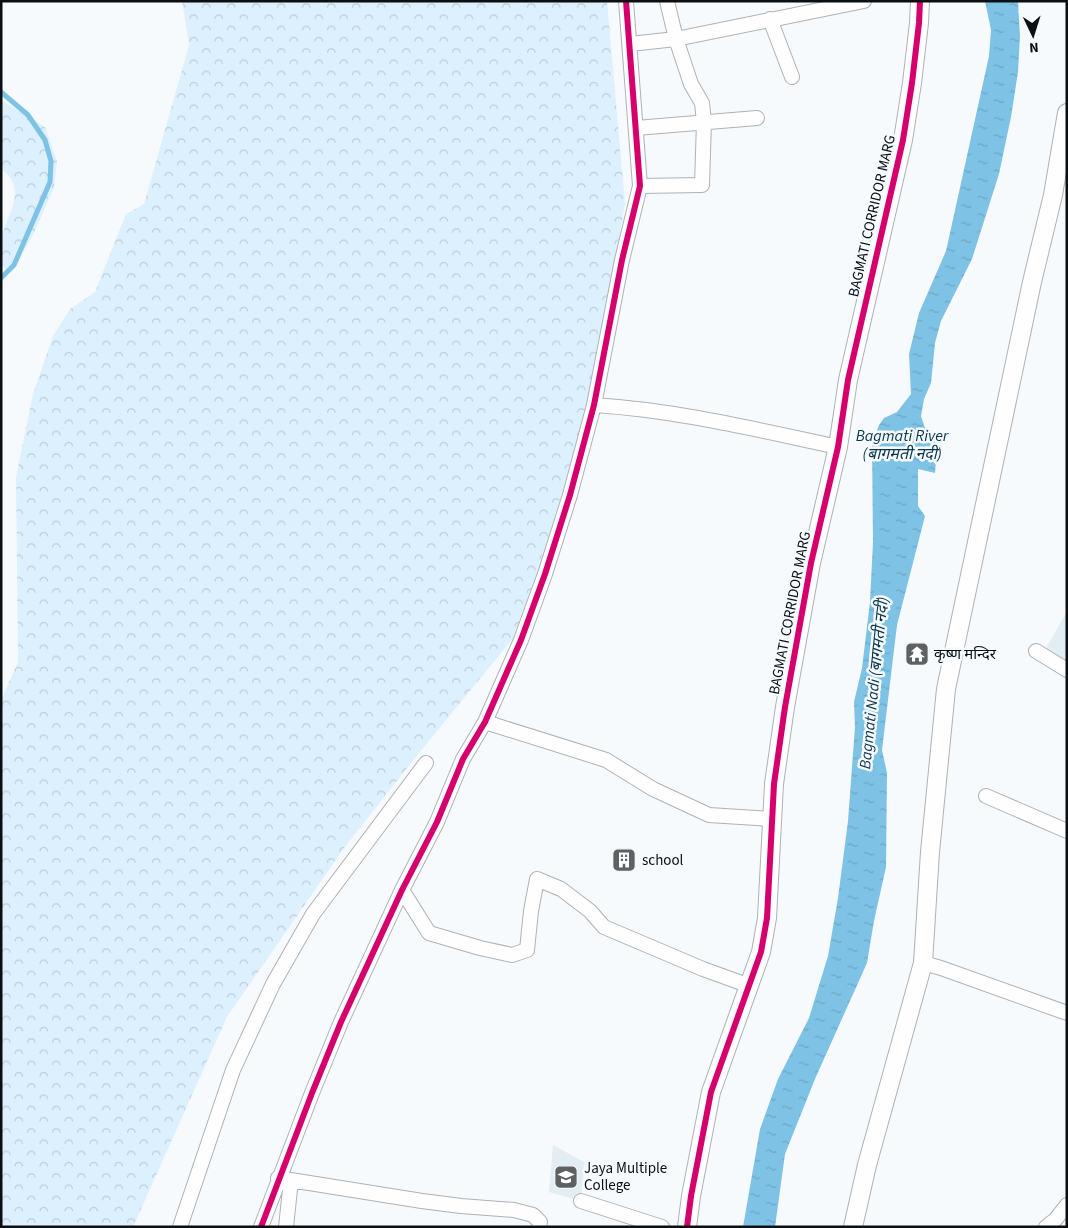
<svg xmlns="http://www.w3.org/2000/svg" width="1068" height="1228" viewBox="0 0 1068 1228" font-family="'Source Sans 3','Noto Sans Devanagari',sans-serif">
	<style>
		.built { fill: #e3edf4 }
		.forest { fill: url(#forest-crowns) }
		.water { fill: url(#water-ripples) }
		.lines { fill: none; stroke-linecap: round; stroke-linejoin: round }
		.stream { stroke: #7ec2e6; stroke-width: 5 }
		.minor-casing { stroke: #aeb2b4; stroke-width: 16 }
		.tertiary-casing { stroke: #aeb2b4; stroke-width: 20 }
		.minor { stroke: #fefeff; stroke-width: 14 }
		.tertiary { stroke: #fefeff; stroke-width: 18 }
		.cycleway-casing { stroke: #f5fafe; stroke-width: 9 }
		.cycleway { stroke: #d6006c; stroke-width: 6 }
		.labels { text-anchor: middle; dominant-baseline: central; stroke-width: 5; stroke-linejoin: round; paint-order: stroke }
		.street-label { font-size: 15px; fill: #0b0f12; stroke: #f5fafe }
		.poi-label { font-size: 15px; fill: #0b0f12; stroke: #f5fafe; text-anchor: start }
		.water-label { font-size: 16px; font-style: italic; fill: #0a354a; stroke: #f5fafe }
	</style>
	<defs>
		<pattern id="forest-crowns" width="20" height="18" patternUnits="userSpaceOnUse" patternTransform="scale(1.25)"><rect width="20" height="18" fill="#ddf0fd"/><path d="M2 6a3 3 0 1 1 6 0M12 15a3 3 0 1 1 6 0" fill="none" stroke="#bccdd8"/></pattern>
		<pattern id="water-ripples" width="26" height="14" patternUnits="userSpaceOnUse" patternTransform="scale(1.25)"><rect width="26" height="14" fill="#7ec2e6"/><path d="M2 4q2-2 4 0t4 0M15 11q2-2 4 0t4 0" fill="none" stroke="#6ca6c4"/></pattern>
	</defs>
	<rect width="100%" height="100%" fill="#f7fafc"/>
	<path class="built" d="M1067 611V663L1045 650Z
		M553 1145 584 1162 581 1201 549 1192Z"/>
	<path class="forest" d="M182 1H607L625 204 590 404 533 585 514 637 415 758 344 848 227 1017 133 1227H1V700L18 662 16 477 33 394 53 336 70 309 95 292 126 214 144 204 189 45Z
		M1 100 45 127 57 161 54 188 32 237 11 273 1 265C1 257 0 248 1 241 5 216 30 189 1 169Z"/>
	<path class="water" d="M985 1H1018L1020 36 1018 72 1011 117 999 174 972 259 941 321 935 343 931 383 924 399 921 416 925 428 938 436 935 473 918 469V506L925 516 897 625 882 750 887 773 886 867 874 921 867 963 815 1079 785 1154 775 1227H743L760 1129 778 1079 809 1018 828 956 838 898 848 821 855 727 854 702 862 668 870 602 873 542 872 444 879 425 884 418 897 412 911 394 909 354 919 313 946 251 989 56 991 30Z"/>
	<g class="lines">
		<path class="stream" d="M1 92 28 115 45 140 51 161 50 182 14 265 1 278"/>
		<g class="minor-casing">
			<path id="minor" d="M770 19 792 77
				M630 44 676 39 864 1
				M636 128 757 118
				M640 186 702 185 704 122 702 103 691 84 676 39 667 1
				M594 405C676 410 758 430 838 447
				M1036 651 1067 670
				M485 722 606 760 653 789 709 815 771 819
				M986 796 1067 831
				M402 890 429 933 480 948 512 955 527 950 531 911 537 879 561 889 590 911 604 927 703 969 750 986
				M923 963 941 968 1067 1013
				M278 1178 422 1201 461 1206 514 1210 533 1215 540 1222 539 1227
				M581 1201 662 1227
				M180 1227 233 1070 273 984 313 914 426 763
				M261 1227 312 1093 341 1022 402 890 437 822 463 759 485 722 521 640 545 574 570 495 594 405 622 260 640 186 626 1
				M286 1227 291 1180
				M1046 1227 1055 1220 1067 1205"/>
		</g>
		<g class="tertiary-casing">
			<path id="tertiary" d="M687 1227 691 1196 711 1092 761 952 767 918 774 784 785 707 811 563 838 447 848 380 903 140 912 83 919 23 920 1
				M853 1227 867 1165 923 963 930 852 946 689 1032 282 1053 195 1067 113"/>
		</g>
		<use href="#minor" class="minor"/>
		<use href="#tertiary" class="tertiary"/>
		<g class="cycleway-casing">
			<path id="cycleway" d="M261 1227 312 1093 341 1022 402 890 437 822 463 759 485 722 521 640 545 574 570 495 594 405 622 260 640 186 626 1
				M687 1227 691 1196 711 1092 761 952 767 918 774 784 785 707 811 563 838 447 848 380 903 140 912 83 919 23 920 1"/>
		</g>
		<use href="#cycleway" class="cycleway"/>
	</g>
	<defs>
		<g id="temple-square" transform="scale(1.25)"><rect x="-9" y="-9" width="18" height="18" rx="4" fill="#5e6164" stroke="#f5fafe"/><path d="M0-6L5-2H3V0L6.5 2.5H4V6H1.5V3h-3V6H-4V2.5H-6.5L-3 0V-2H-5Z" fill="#fff"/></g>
		<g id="building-square" transform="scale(1.25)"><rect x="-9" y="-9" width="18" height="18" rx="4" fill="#5e6164" stroke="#f5fafe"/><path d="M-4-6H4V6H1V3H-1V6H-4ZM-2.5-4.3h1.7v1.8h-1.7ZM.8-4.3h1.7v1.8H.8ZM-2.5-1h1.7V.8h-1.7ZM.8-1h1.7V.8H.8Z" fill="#fff"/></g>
		<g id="university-square" transform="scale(1.25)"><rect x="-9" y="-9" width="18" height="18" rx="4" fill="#5e6164" stroke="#f5fafe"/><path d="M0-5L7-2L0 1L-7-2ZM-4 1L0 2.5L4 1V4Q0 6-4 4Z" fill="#fff"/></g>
	</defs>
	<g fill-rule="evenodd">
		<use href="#temple-square" x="917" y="654"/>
		<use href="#building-square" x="624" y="860"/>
		<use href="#university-square" x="566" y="1177"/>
	</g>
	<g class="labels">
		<g class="street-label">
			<text transform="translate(872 216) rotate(-77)">BAGMATI CORRIDOR MARG</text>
			<text transform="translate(790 613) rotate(-79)">BAGMATI CORRIDOR MARG</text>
		</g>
		<g class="poi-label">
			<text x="934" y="654">कृष्ण मन्दिर</text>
			<text x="642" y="860">school</text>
			<text x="584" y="1168">Jaya Multiple<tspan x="584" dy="17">College</tspan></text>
		</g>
		<g class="water-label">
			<text x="902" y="436">Bagmati River<tspan x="902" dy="18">(बागमती नदी)</tspan></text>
			<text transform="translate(874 683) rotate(-84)">Bagmati Nadi (बागमती नदी)</text>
		</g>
	</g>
	<rect width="1068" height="1228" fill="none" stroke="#0b0f12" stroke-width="5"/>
	<g transform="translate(1033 35) rotate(176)" stroke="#f5fafe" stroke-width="4" paint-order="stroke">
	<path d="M0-4L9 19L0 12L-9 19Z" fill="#0b0f12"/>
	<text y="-8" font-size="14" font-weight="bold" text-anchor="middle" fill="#0b0f12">N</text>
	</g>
</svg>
